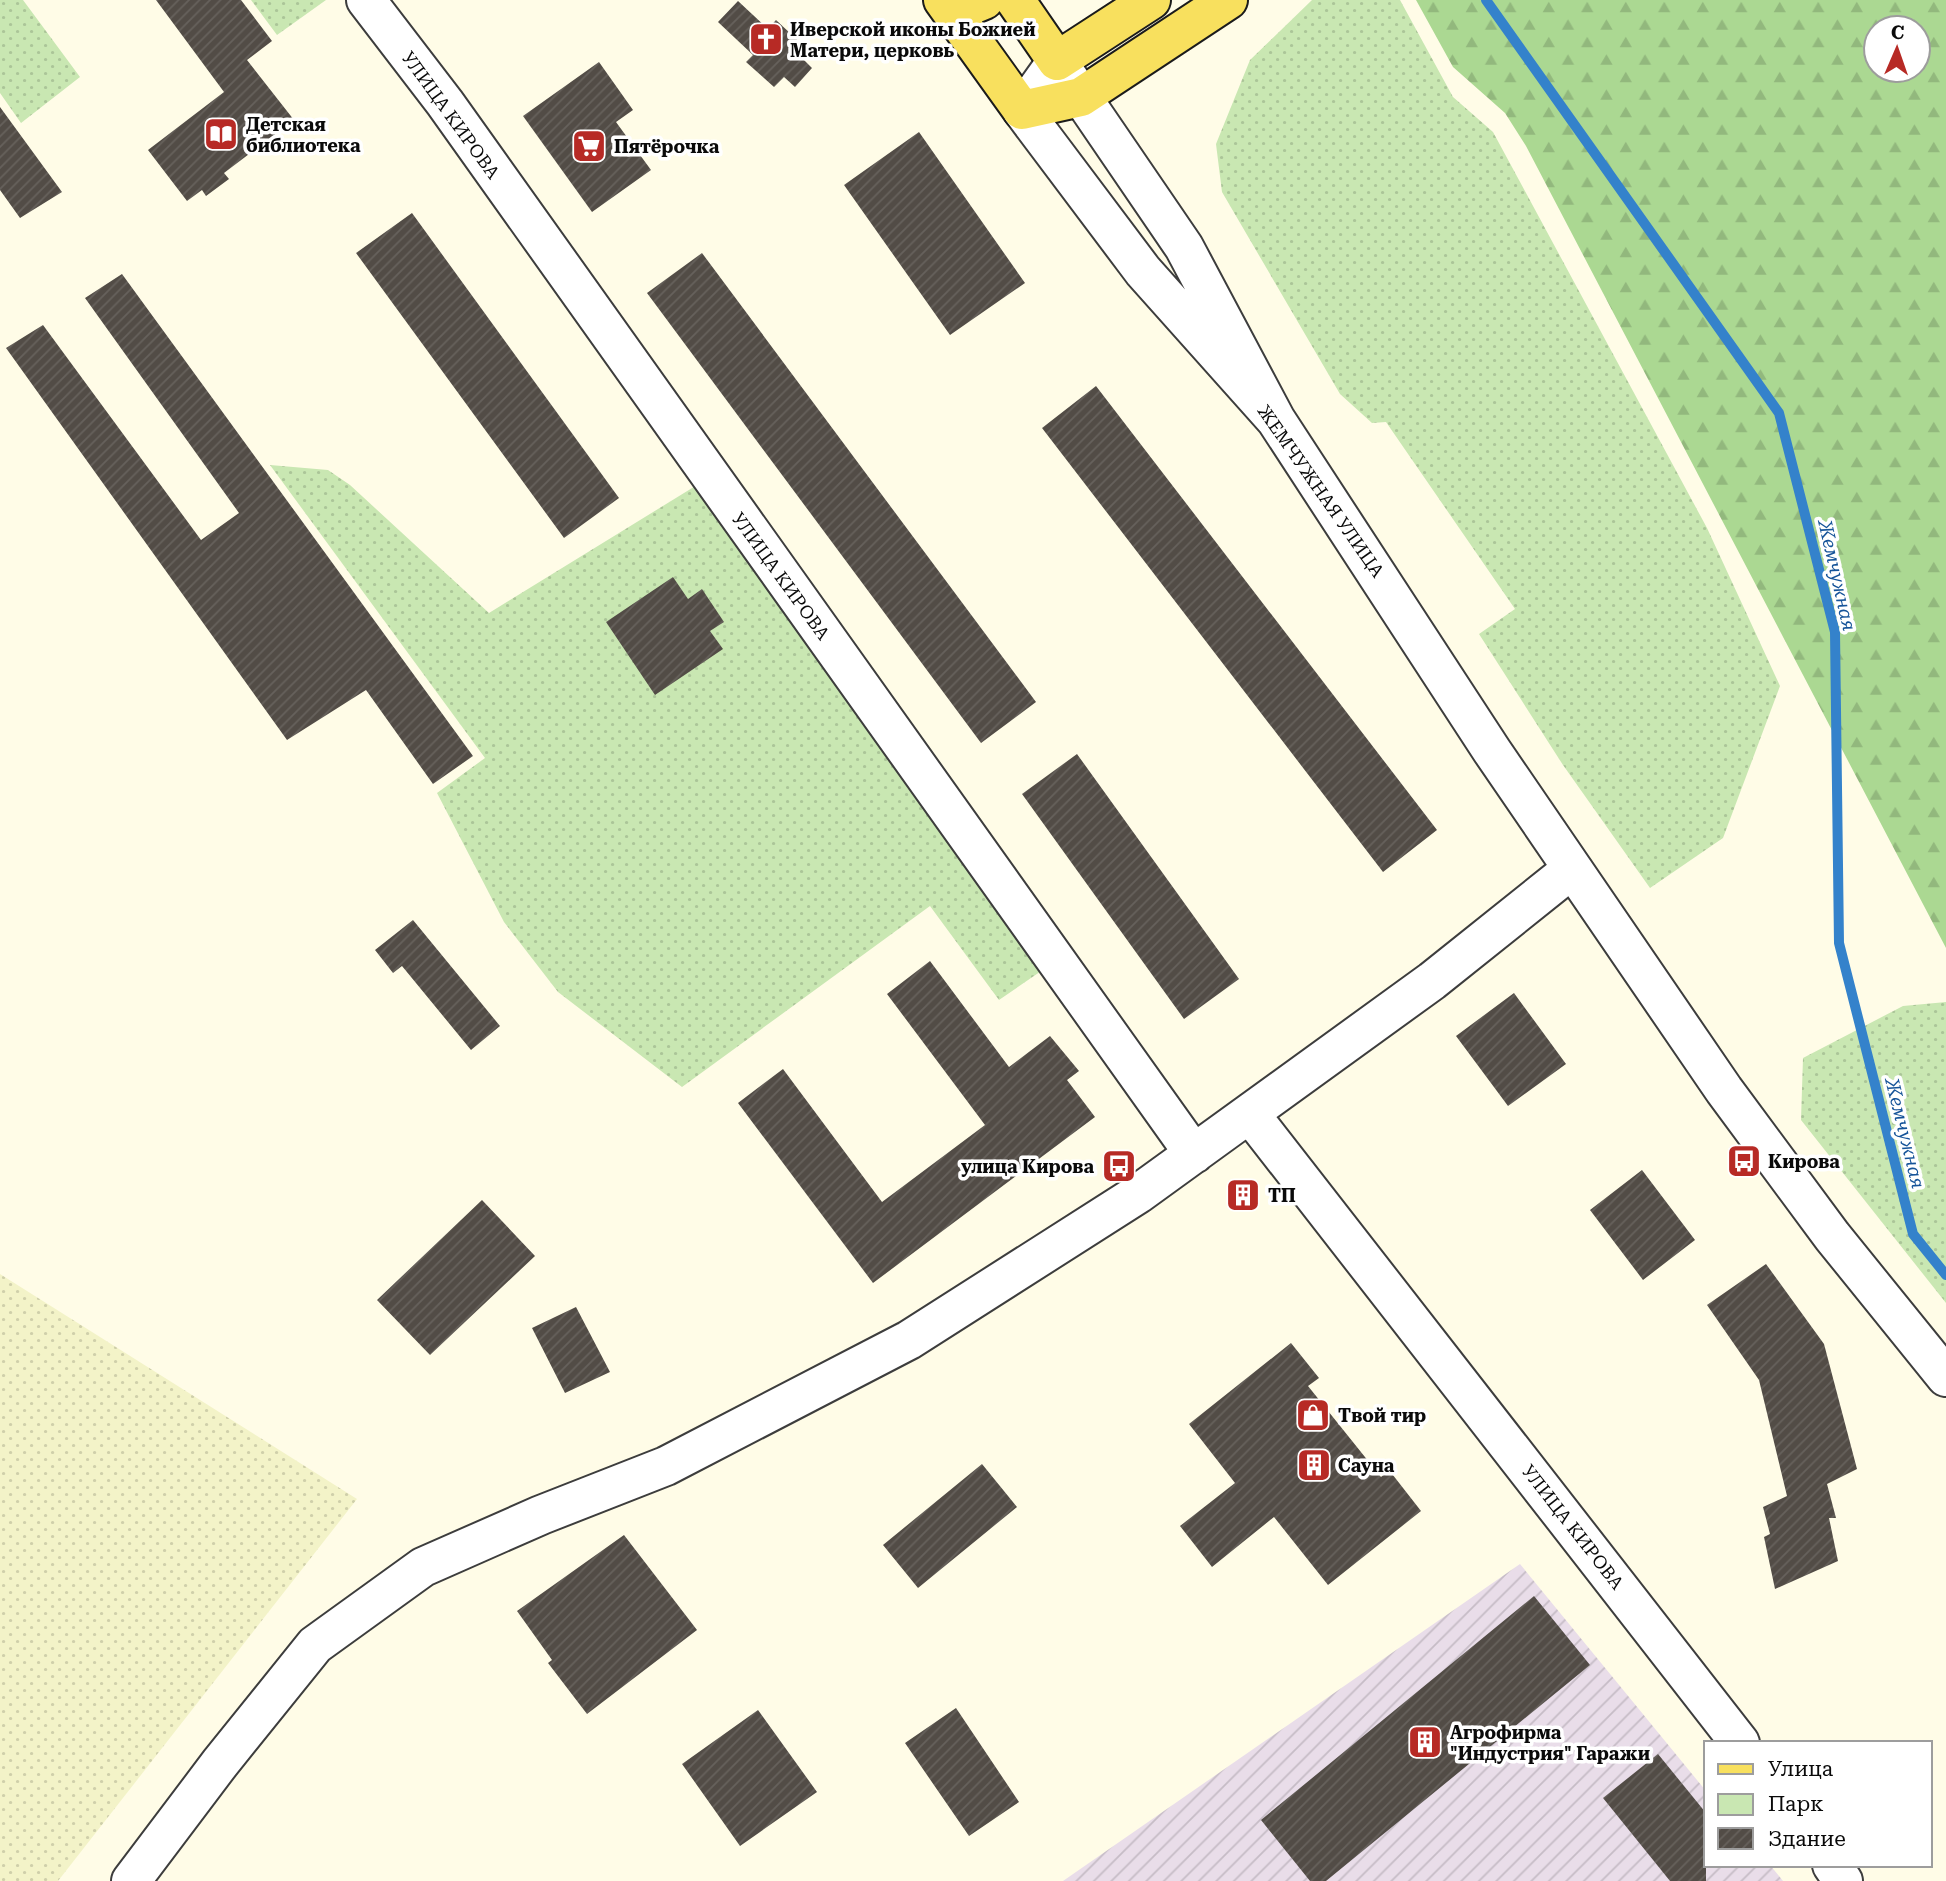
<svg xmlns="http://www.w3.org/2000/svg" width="1946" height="1881" viewBox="0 0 1946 1881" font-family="'Roboto Serif',serif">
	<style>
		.industrial { fill: url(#industrial-furrows) }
		.farmland { fill: url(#farmland-dots) }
		.green { fill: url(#green-dots) }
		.forest { fill: url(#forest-firs); fill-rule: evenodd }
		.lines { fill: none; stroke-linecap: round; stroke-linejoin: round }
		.stream { stroke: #3482cb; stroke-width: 10 }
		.building { fill: url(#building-hatch) }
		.minor-casing { stroke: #3d3d3d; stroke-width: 42 }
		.major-casing { stroke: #1b1b1b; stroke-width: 42 }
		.minor { stroke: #fff; stroke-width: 38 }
		.major { stroke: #f8e05e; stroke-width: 38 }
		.labels { text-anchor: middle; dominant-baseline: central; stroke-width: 7; stroke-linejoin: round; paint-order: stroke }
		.poi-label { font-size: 18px; font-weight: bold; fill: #0a0a0a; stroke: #fff; text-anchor: start }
		.street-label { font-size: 18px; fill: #0a0a0a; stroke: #fff }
		.water-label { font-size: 19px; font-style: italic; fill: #165499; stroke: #fff }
	</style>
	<defs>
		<pattern id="industrial-furrows" width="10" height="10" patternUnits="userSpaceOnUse" patternTransform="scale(1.75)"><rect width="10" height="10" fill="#e9dde9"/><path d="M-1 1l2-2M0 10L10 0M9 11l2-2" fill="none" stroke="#c6bcc6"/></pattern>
		<pattern id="farmland-dots" width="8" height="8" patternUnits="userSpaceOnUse" patternTransform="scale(1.75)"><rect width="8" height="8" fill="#f3f3c8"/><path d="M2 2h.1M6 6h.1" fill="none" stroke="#cfcfaa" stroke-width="1.8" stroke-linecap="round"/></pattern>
		<pattern id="green-dots" width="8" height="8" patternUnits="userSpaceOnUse" patternTransform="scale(1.75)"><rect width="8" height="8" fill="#c9e7b2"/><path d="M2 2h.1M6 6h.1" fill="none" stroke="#abc598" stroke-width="1.8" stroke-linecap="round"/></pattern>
		<pattern id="forest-firs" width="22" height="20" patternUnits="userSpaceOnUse" patternTransform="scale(1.75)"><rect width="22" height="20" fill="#abd892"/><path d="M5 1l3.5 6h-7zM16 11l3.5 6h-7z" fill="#92b87d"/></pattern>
		<pattern id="building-hatch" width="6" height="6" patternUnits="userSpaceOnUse" patternTransform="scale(1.75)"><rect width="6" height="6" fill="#524c46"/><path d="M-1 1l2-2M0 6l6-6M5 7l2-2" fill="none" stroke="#66615c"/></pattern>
	</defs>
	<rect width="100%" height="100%" fill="#fffce7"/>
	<path class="industrial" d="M1520 1564 1706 1791V1865H1770L1783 1881H1063Z"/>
	<path class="farmland" d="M0 1274 357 1499 58 1881H0Z"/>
	<path class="green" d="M0 0H23L80 77 21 123 0 93Z
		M251 0H326L277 35Z
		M1312 0H1400L1453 97 1493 132 1707 528 1780 686 1723 838 1650 888 1563 765 1479 634 1515 609 1386 422 1372 423 1340 394 1222 192 1216 144 1250 60Z
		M270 465 328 470 350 485 489 613 697 485 1050 965 999 1000 930 906 682 1087 558 992 504 922 437 793 485 758Z
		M1946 1002V1303L1801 1120 1803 1058 1903 1006Z"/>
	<path class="forest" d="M1416 0H1946V948L1526 146 1505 113 1453 67ZM1876 28H1918V70H1876Z"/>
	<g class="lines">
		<path class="stream" d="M1486 0 1779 413 1835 632 1839 943 1913 1234 1946 1275"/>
	</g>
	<path class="building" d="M156 0H241L272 41 247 60 294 120 224 173 229 179 206 196 202 190 187 201 148 150 224 92Z
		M738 1 768 29 776 20 807 49 801 57 812 68 795 87 784 77 774 87 746 62 753 55 718 22Z
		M599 62 633 110 616 122 651 170 592 212 523 116Z
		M0 107 62 192 20 218 0 190Z
		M919 132 1025 283 950 335 844 185Z
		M412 213 619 498 564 538 356 253Z
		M702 253 1036 702 981 743 647 293Z
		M122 274 473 756 433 784 366 690 287 740 6 348 43 325 201 540 239 513 85 298Z
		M1096 386 1437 830 1383 872 1042 428Z
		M673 577 688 599 702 589 724 622 710 631 723 649 655 695 606 622Z
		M1077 754 1239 979 1184 1019 1022 794Z
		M413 920 500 1026 471 1050 402 966 393 973 375 950Z
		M930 961 1009 1067 1050 1036 1079 1071 1067 1080 1095 1117 873 1283 738 1103 783 1069 882 1202 985 1125 887 994Z
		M1514 993 1566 1064 1508 1106 1456 1036Z
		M1642 1170 1695 1240 1643 1280 1590 1210Z
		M482 1200 535 1256 430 1355 377 1300Z
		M1766 1264 1824 1344 1857 1469 1827 1484 1836 1518H1829L1838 1561 1775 1589 1764 1537 1770 1534 1763 1507 1787 1496 1759 1380 1707 1305Z
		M576 1307 610 1372 565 1393 532 1328Z
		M1291 1343 1319 1378 1308 1386 1381 1477 1389 1470 1421 1511 1328 1585 1274 1517 1212 1567 1180 1526 1235 1483 1189 1424Z
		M982 1464 1017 1507 918 1588 883 1545Z
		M624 1535 697 1630 587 1714 548 1663 552 1660 517 1611Z
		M1534 1596 1590 1665 1326 1881H1310L1261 1820Z
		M956 1708 1019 1802 969 1836 905 1743Z
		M758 1710 817 1792 740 1846 682 1764Z
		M1658 1754 1706 1813V1881H1670L1603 1798Z"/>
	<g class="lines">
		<g class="minor-casing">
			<path id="minor" d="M366 0 445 103 1194 1154
				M1276 420 1184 247 1057 61 1022 110 1143 271 1276 420 1492 751 1724 1090 1832 1236 1946 1377
				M1250 1114 1740 1743
				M1832 1865 1843 1881
				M131 1881 220 1763 315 1645 423 1567 541 1515 666 1466 909 1340 1138 1194 1432 981 1572 869"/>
		</g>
		<g class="major-casing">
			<path id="major" d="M943 0 1022 110 1081 97 1228 0
				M946 0 972 5 984 0
				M1015 0 1057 61 1151 0"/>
		</g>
		<use href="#minor" class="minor"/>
		<use href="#major" class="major"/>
	</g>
	<defs>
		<g id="church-square" transform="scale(1.75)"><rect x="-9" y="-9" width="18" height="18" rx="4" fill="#b72a25" stroke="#fff"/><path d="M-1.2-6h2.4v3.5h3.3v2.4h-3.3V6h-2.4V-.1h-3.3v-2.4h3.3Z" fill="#fff"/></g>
		<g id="library-square" transform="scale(1.75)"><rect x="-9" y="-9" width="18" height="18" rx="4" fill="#b72a25" stroke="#fff"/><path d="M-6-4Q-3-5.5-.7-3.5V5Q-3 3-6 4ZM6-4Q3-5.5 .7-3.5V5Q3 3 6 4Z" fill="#fff"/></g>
		<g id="supermarket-square" transform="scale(1.75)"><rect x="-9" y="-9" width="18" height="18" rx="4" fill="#b72a25" stroke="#fff"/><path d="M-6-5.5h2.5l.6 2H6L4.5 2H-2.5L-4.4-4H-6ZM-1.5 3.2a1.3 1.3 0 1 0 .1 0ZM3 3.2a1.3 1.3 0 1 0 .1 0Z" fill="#fff"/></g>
		<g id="bus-square" transform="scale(1.75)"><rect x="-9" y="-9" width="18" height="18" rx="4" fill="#b72a25" stroke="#fff"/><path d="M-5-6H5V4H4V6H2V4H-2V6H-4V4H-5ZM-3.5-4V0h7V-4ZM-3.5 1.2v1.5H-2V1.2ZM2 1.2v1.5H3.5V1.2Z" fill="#fff"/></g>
		<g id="building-square" transform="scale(1.75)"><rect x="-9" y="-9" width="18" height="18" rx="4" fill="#b72a25" stroke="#fff"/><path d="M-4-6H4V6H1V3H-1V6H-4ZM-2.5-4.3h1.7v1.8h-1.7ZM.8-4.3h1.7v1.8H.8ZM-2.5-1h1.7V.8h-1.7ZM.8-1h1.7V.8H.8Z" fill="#fff"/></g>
		<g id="shop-square" transform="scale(1.75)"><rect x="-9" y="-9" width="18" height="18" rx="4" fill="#b72a25" stroke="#fff"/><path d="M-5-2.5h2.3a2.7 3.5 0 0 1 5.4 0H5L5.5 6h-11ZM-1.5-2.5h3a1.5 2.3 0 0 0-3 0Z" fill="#fff"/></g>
	</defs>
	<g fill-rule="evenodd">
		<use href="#church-square" x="766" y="39"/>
		<use href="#library-square" x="221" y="134"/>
		<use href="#supermarket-square" x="589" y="146"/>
		<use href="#bus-square" x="1744" y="1161"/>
		<use href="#bus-square" x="1119" y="1166"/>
		<use href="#building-square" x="1243" y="1195"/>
		<use href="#shop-square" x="1313" y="1415"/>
		<use href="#building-square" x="1314" y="1465"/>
		<use href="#building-square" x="1425" y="1742"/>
	</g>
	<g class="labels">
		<g class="poi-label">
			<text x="790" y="29">Иверской иконы Божией<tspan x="790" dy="21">Матери, церковь</tspan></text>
			<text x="246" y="124">Детская<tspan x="246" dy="21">библиотека</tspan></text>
			<text x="614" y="146">Пятёрочка</text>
			<text x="1768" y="1161">Кирова</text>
			<text x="1094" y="1166" text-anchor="end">улица Кирова</text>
			<text x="1268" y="1195">ТП</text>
			<text x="1338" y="1415">Твой тир</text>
			<text x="1338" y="1465">Сауна</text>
			<text x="1450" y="1732">Агрофирма<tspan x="1450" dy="21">"Индустрия" Гаражи</tspan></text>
		</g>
		<g class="street-label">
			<text transform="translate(451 115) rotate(54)">УЛИЦА КИРОВА</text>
			<text transform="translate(1321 491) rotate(55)">ЖЕМЧУЖНАЯ УЛИЦА</text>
			<text transform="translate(781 576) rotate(54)">УЛИЦА КИРОВА</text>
			<text transform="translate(1573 1527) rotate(52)">УЛИЦА КИРОВА</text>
		</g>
		<g class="water-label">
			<text transform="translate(1837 575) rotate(77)">Жемчужная</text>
			<text transform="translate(1905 1133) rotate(76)">Жемчужная</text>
		</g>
	</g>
	<rect x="1704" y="1741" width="228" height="126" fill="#ffffff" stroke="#9d9d9d" stroke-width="2"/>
	<rect x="1718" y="1764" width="35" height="10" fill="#f8e05e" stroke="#9d9d9d" stroke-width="2"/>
	<text x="1768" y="1776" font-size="21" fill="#0a0a0a">Улица</text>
	<rect x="1718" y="1794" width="35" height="21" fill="#c9e7b2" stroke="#9d9d9d" stroke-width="2"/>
	<text x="1768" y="1811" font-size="21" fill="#0a0a0a">Парк</text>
	<rect x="1718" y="1828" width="35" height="21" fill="url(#building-hatch)" stroke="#9d9d9d" stroke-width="2"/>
	<text x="1768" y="1846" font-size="21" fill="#0a0a0a">Здание</text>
	<g transform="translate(1897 49) rotate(2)"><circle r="33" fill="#ffffff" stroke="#9d9d9d" stroke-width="2"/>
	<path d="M0-5L12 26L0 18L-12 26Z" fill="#b72a25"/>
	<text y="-10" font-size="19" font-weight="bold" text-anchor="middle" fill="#0a0a0a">С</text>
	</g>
</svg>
